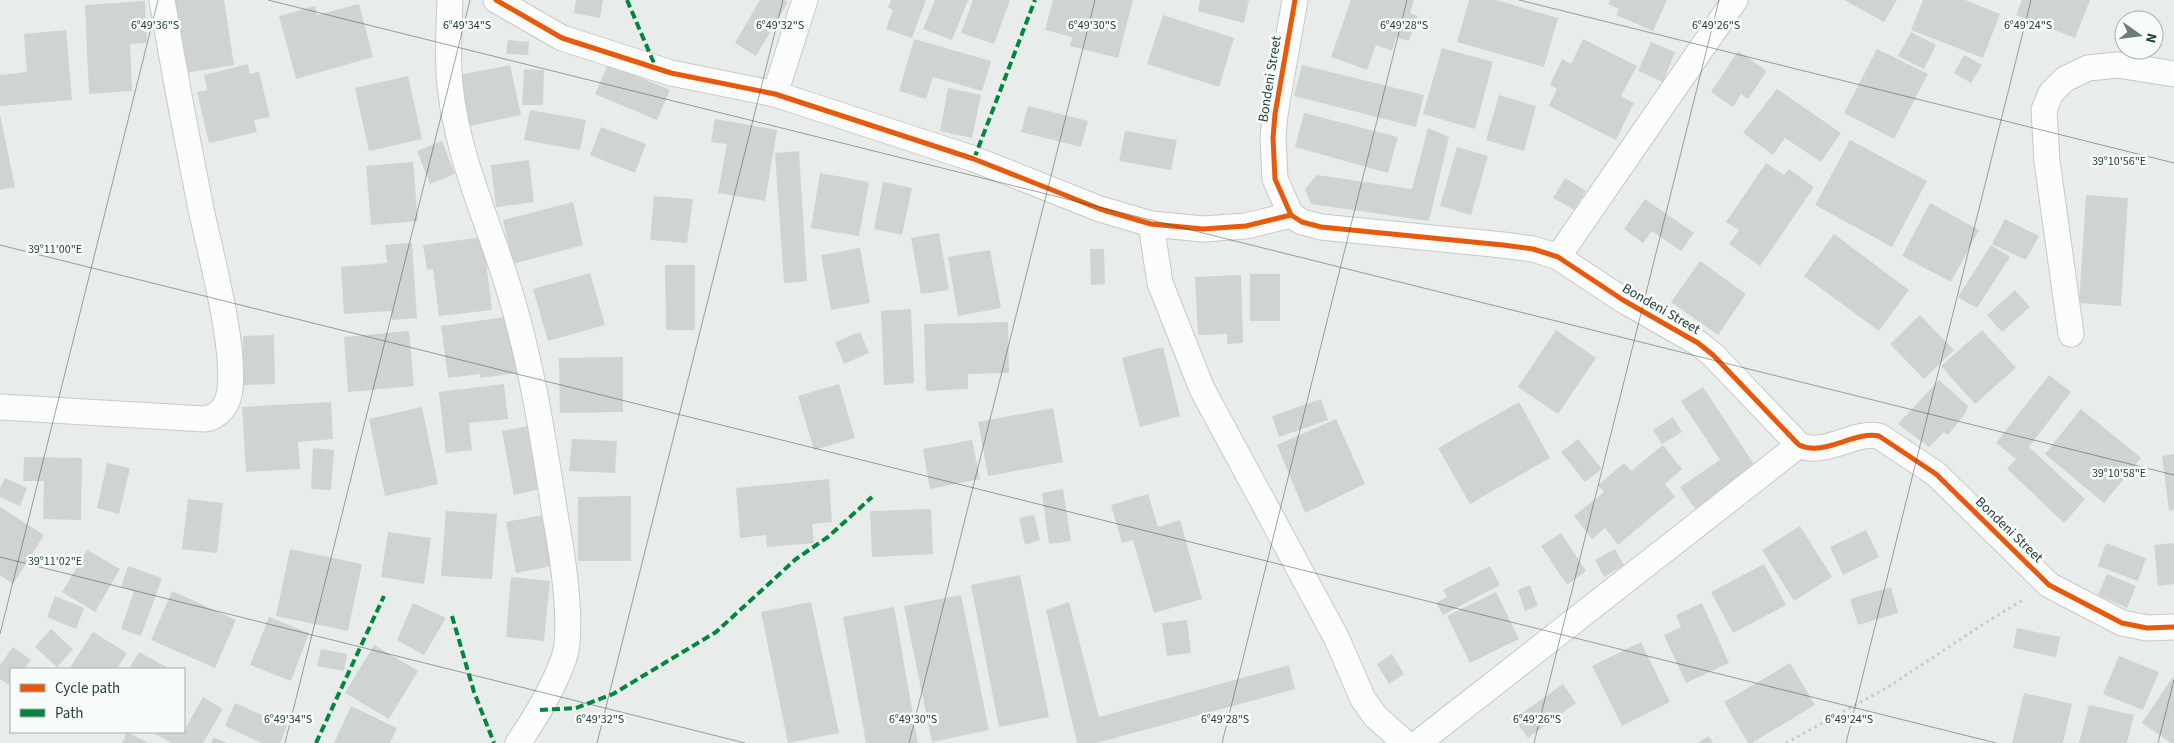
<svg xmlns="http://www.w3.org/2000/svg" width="2174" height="743" viewBox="0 0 2174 743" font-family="'Source Sans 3',sans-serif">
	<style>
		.building { fill: #cfd4d2 }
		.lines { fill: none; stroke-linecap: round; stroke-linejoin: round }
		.street-casing { stroke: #c5cac8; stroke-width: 27 }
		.path { stroke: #c3ccca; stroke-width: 3; stroke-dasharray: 2.5 4; stroke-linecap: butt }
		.street { stroke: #fcfcfc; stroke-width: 25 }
		.quiet { stroke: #00873e; stroke-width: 4; stroke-dasharray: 8 4; stroke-linecap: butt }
		.cycleway-casing { stroke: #f7fbf9; stroke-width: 8 }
		.cycleway { stroke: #e8590c; stroke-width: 5 }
		.ticks { fill: none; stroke: #24423a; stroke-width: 1; stroke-opacity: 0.45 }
		.labels { text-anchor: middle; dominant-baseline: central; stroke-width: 5; stroke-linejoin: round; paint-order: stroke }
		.street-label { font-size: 14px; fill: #24423a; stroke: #f7fbf9 }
		.ticks-label { font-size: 12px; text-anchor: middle; fill: #24423a; stroke: #f7fbf9; stroke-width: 5; stroke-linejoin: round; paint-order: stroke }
	</style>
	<rect width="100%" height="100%" fill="#e8edeb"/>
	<path class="building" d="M174 0H224L234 65 185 73Z
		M576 0H603L600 18 574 13Z
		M760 0H784L788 2 756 56 735 43Z
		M891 0H926L912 38 886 29 893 10 888 7Z
		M935 0H968L952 40 923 29Z
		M973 0H1010L994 44 961 33Z
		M1053 0H1133L1118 58 1070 46 1072 37 1045 30Z
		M1200 0H1249L1244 23 1198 11Z
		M1351 0H1414L1410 13 1418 16 1409 41 1396 37 1392 51 1376 45 1367 70 1331 57Z
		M1469 0H1496L1558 18 1544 67 1457 42Z
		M1610 0H1667L1653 31 1616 15 1619 9 1608 4Z
		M1844 0H1897L1884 22Z
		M1923 0H1965L2000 14 1983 58 1911 30Z
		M2022 0H2090L2075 38 2016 15Z
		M145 1 147 43 130 44 132 91 89 94 85 5Z
		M359 4 373 57 296 79 279 16 315 6 317 15Z
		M1163 15 1234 38 1219 87 1147 64Z
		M66 30 72 100 0 106V75L27 72 24 34Z
		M1911 32 1936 45 1924 69 1898 56Z
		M914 39 991 61 982 91 933 77 926 99 899 91Z
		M1583 39 1637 66 1621 96 1634 103 1616 140 1549 106 1557 89 1550 85 1562 59 1571 64Z
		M508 40 529 42 528 55 506 54Z
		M1651 42 1675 52 1663 82 1638 71Z
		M1442 48 1493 62 1475 129 1423 114Z
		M1877 49 1928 74 1894 139 1844 113Z
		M1738 51 1767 71 1748 99 1741 94 1733 107 1711 92Z
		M1964 55 1982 65 1971 83 1954 73Z
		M248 64 250 74 259 72 270 117 254 120 257 132 209 143 197 92 207 90 204 75Z
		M608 64 670 90 657 120 595 94Z
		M510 65 521 115 470 126 459 75Z
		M1302 65 1424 95 1416 127 1294 96Z
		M524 69 544 70 543 105H522Z
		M408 76 422 139 369 151 355 88Z
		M948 88 981 95 972 138 940 131Z
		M1777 89 1841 133 1821 162 1785 138 1773 155 1743 133Z
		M1499 95 1536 106 1524 151 1486 140Z
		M1028 106 1088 121 1081 147 1021 132Z
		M530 110 586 120 580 150 524 140Z
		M1304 113 1398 137 1388 173 1295 147Z
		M0 114 15 187 0 190Z
		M715 119 777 130 765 201 718 193 727 144 711 142Z
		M601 127 646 144 635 173 590 155Z
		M1428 128 1449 137 1429 221 1311 204 1305 189 1317 175 1412 189Z
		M1125 131 1177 140 1171 170 1119 161Z
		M1850 140 1927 181 1892 247 1815 205Z
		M442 141 455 174 430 184 417 151Z
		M1457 147 1488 156 1471 215 1440 206Z
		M799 151 807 281 784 283 775 153Z
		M529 160 534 202 496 207 491 165Z
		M413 162 418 221 371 225 366 166Z
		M1766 163 1784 175 1789 169 1814 187 1760 266 1729 244 1739 230 1726 222Z
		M820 173 869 182 859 236 811 228Z
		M1565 178 1586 191 1574 210 1553 198Z
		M883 182 912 188 902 235 874 229Z
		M2086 195 2128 198 2121 306 2079 303Z
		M654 196 693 199 687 243 650 240Z
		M1645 199 1694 233 1681 251 1652 231 1643 243 1624 229Z
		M573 202 583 245 513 264 503 220Z
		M1930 203 1979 230 1951 282 1902 256Z
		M2005 219 2039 236 2026 260 1992 244Z
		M939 233 949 290 921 294 911 238Z
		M1834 234 1909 290 1879 331 1804 276Z
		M483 237 492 310 439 316 433 269 427 270 423 245Z
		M412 243 417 318 392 320 391 311 344 314 341 267 387 263 385 245Z
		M1991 245 2010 257 1977 308 1958 297Z
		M860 248 870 303 831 310 821 255Z
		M1090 249H1104L1105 284 1091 285Z
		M990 250 1001 308 958 316 948 257Z
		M1700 261 1746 294 1718 335 1671 302Z
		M665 265H695V330H666Z
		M590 273 605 325 548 341 533 289Z
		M1250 274H1280V321H1250Z
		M1241 275 1243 343 1227 344V334L1198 335 1195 277Z
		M2015 290 2030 307 2002 332 1987 315Z
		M911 309 914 383 884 385 881 311Z
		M1920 315 1954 350 1924 379 1890 344Z
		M511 316 518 373 480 378V374L448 378 441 326Z
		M1008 322 1009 373 968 374V389L926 391 924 324Z
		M1556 330 1596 358 1558 414 1518 387Z
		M1982 330 2016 368 1975 404 1941 366Z
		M409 331 414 386 348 392 344 337Z
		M860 332 869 353 844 364 835 342Z
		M274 335 275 384 243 385V336Z
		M1163 347 1180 416 1140 427 1122 358Z
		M623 357V412L560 413 559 358Z
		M2049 375 2071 392 2029 447 2085 499 2064 523 2007 469 2016 459 1996 443Z
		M1939 380 1968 406 1965 414 1948 435 1944 432 1929 447 1898 424Z
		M504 384 508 419 469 423 472 450 446 453 439 392Z
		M839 384 855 438 814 450 798 396Z
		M1703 387 1757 469 1696 510 1680 487 1720 460 1681 401Z
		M1321 399 1328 420 1279 437 1272 416Z
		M331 402 333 439 298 442 300 469 246 472 242 407Z
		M1519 402 1550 458 1470 504 1438 448Z
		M422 407 438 484 385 496 369 419Z
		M1053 408 1063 462 988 476 978 422Z
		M2081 409 2141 458 2104 503 2045 454Z
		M1673 417 1682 432 1662 444 1653 430Z
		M1336 419 1365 484 1305 513 1277 445Z
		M528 426 540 489 514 495 502 431Z
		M572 439 617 441 615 473 569 471Z
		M1578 439 1602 469 1585 482 1561 452Z
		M972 440 980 479 930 489 923 449Z
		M1663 445 1682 469 1665 484 1675 497 1618 545 1605 528 1592 539 1574 516 1604 492 1598 485 1624 463 1631 471Z
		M313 448 334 450 331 490 311 489Z
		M2174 454V510L2169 511 2162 456Z
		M24 457 82 458 81 520 43 519 44 481H23Z
		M107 463 130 468 119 514 97 508Z
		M5 478 27 488 20 506 0 497V488Z
		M829 479 832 522 812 524 814 543 767 547 766 535 740 538 736 488Z
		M1063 489 1071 541 1049 544 1042 493Z
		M1148 494 1158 527 1180 520 1202 599 1154 613 1133 540 1122 543 1111 505Z
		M631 496V561H578V497Z
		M188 499 223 503 217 553 182 549Z
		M0 507 44 535 13 584 0 575Z
		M931 509 933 554 872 557 870 511Z
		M446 511 497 514 492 579 441 576Z
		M543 515 552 566 516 573 506 522Z
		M1034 515 1040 540 1025 545 1019 518Z
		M1800 526 1832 577 1794 601 1762 550Z
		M1866 530 1879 557 1843 575 1830 547Z
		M388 532 431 538 424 584 381 577Z
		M1561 533 1586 571 1567 585 1541 546Z
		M2106 543 2146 558 2138 581 2098 566Z
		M2174 543V584L2158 586 2154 545Z
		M290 549 362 564 348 631 276 616Z
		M1615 549 1624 565 1604 577 1595 560Z
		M87 550 120 569 95 612 62 592Z
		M1764 564 1786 605 1733 633 1711 592Z
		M128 566 162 578 141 636 121 629 134 591 121 587Z
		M1490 566 1500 585 1443 615 1436 603 1447 597 1443 590Z
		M2107 574 2136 586 2127 608 2098 595Z
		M1020 575 1049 717 999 727 971 585Z
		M511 577 550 581 544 641 506 637Z
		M1530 585 1538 606 1525 611 1518 590Z
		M1891 587 1898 613 1858 625 1850 599Z
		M172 591 236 620 215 668 151 640Z
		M1496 592 1519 639 1470 663 1447 616Z
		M961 595 989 730 932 742 904 606Z
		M55 596 84 608 76 629 47 617Z
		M811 602 839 733 788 743 761 612Z
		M1069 602 1099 717 1289 665 1295 689 1096 743H1077L1046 610Z
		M413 603 446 618 424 655 397 640Z
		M1702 603 1729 663 1686 683 1664 635 1681 627 1676 615Z
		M894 607 918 743H866L843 617Z
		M269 617 309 633 291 681 250 665Z
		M1187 620 1191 653 1167 656 1162 623Z
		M2017 628 2060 637 2056 657 2013 648Z
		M51 629 73 649 57 667 35 647Z
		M93 632 127 653 117 669H69Z
		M1641 642 1670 702 1622 726 1592 666Z
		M374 645 418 671 389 719 345 693Z
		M13 647 31 660 24 669H11V686L0 679V665Z
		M321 649 347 654 344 671 317 666Z
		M139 652 170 669H129Z
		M1392 654 1404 674 1389 684 1377 664Z
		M2119 656 2159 672 2143 710 2103 694Z
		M1790 663 1815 705 1752 743H1748L1724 702Z
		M2174 675V743H2171L2142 723Z
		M1563 684 1576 703 1528 738 1514 719Z
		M2024 693 2072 704 2063 743H2012Z
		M203 697 223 709 203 743H172L155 734 157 732H184V726L186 727Z
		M235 703 287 726 280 743H262L225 726Z
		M2089 705 2134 715 2127 743H2079Z
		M351 706 397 728 390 743H334Z
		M127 732 149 743H122Z
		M1709 736 1713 743H1697Z
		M214 737 227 743H211Z"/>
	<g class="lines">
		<g class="street-casing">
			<path id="street" d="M450 0C449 28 447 57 450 85 457 158 491 227 511 296 533 369 544 445 556 520 562 552 574 629 564 658 553 689 536 717 518 743
				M496 0 562 38 671 73 775 94 974 159 1100 209 1151 224 1203 229 1246 226 1291 215
				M1295 0 1275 114 1273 138 1275 179 1291 215 1302 222 1321 227 1503 245 1533 249 1558 257 1623 300 1698 343 1713 355 1799 445C1824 457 1853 431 1879 436L1936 474 2049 585 2122 623 2147 628 2174 627
				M775 94 805 0
				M1151 224 1160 283 1202 389 1337 639 1363 699 1375 716 1405 743
				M1558 257 1735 0
				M2071 334 2047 161 2044 110 2051 93 2065 79 2088 68 2118 65 2174 74
				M0 407 204 419C215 418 224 410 228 399 240 361 210 252 201 209 187 139 174 70 162 0
				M1418 743 1799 445"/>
		</g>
		<path class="path" d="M1786 743 1888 687 1985 623 2023 600"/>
		<use href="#street" class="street"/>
		<path class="quiet" d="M627 0 656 68
			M974 159 1035 0
			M452 616 474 692 494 743
			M540 710 576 708 613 694 716 632 796 559 828 537 872 497
			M316 743 384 596"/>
		<g class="cycleway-casing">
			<path id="cycleway" d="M496 0 562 38 671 73 775 94 974 159 1100 209 1151 224 1203 229 1246 226 1291 215
				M1295 0 1275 114 1273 138 1275 179 1291 215 1302 222 1321 227 1503 245 1533 249 1558 257 1623 300 1698 343 1713 355 1799 445C1824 457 1853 431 1879 436L1936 474 2049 585 2122 623 2147 628 2174 627"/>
		</g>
		<use href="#cycleway" class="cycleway"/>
	</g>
	<path class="ticks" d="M268 0 2174 475M1519 0 2174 163M0 245 1996 743M0 557 745 743M0 634 158 0M285 743 470 0M597 743 783 0M909 743 1095 0M1222 743 1407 0M1534 743 1719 0M1846 743 2031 0M2158 743 2174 680"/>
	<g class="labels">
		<g class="street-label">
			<text transform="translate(1270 79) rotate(-81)">Bondeni Street</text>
			<text transform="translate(1661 309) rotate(30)">Bondeni Street</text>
			<text transform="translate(2009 530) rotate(44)">Bondeni Street</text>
		</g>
	</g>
	<g class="ticks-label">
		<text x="155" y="29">6°49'36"S</text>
		<text x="467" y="29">6°49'34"S</text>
		<text x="780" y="29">6°49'32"S</text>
		<text x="1092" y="29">6°49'30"S</text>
		<text x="1404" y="29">6°49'28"S</text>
		<text x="1716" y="29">6°49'26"S</text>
		<text x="2028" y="29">6°49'24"S</text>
		<text x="2119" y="165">39°10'56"E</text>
		<text x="55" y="253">39°11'00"E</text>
		<text x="2119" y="477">39°10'58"E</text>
		<text x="55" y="565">39°11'02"E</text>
		<text x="288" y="723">6°49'34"S</text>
		<text x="600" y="723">6°49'32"S</text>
		<text x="913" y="723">6°49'30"S</text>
		<text x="1225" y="723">6°49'28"S</text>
		<text x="1537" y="723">6°49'26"S</text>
		<text x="1849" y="723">6°49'24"S</text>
	</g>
	<rect x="10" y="668" width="175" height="65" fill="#f7fbf9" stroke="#a3b1ad"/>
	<rect x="20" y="684" width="25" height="8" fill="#e8590c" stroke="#a3b1ad"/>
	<text x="55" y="693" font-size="15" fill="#24423a">Cycle path</text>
	<rect x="20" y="709" width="25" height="8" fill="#00873e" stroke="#a3b1ad"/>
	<text x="55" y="718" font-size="15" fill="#24423a">Path</text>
	<g transform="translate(2139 35) rotate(104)"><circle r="24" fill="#f7fbf9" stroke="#a3b1ad"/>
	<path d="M0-4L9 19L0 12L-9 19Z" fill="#697e78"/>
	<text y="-8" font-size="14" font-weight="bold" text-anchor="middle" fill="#24423a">N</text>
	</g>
</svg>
